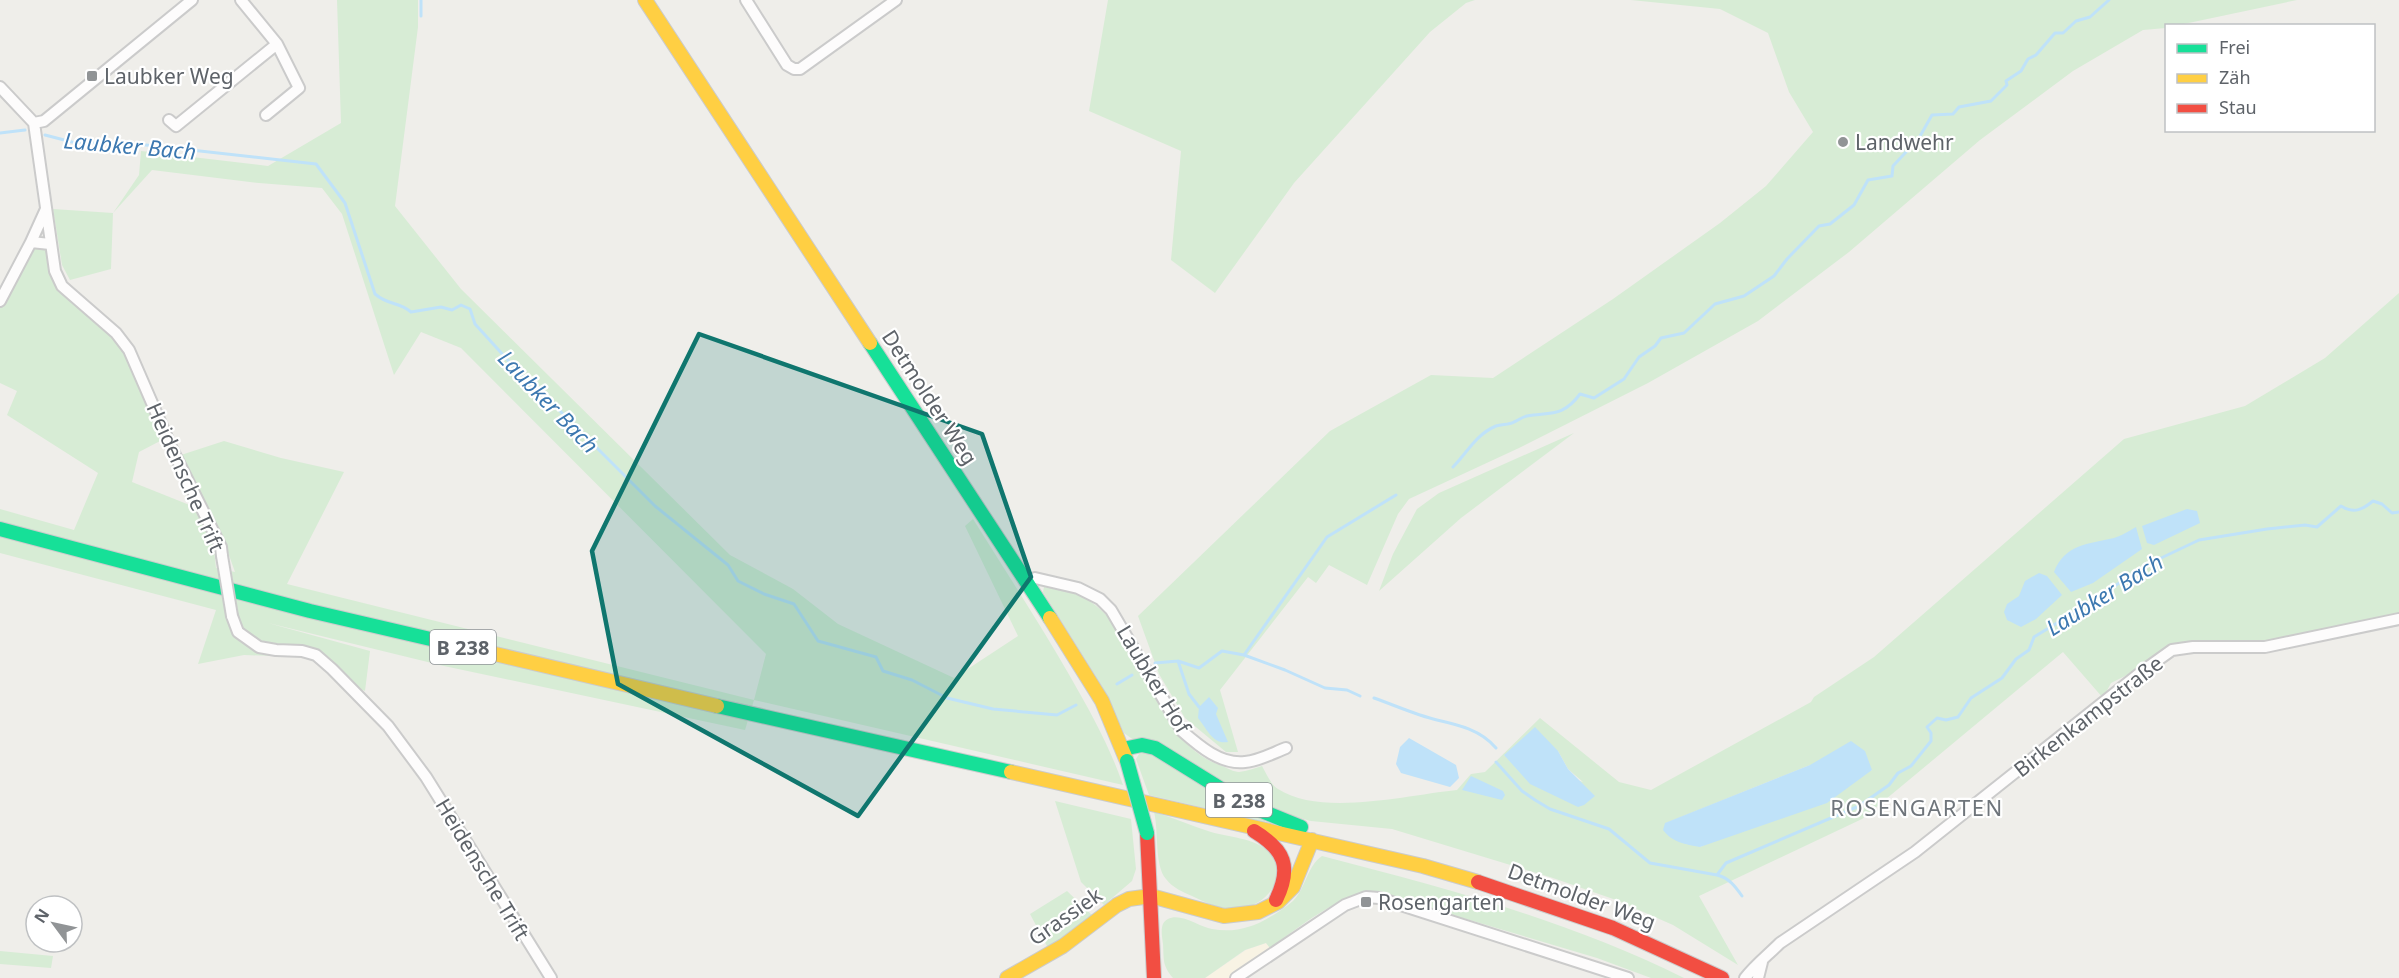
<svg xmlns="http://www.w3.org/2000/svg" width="2399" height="978" viewBox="0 0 2399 978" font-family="'Noto Sans',sans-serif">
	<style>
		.commercial { fill: #f8f3e4 }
		.green { fill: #d7ecd5; fill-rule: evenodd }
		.water { fill: #bfe2f9 }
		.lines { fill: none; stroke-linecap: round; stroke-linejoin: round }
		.stream { stroke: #bfe2f9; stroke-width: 3 }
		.street-casing { stroke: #cbcbcb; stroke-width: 14 }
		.fast-casing { stroke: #cbcbcc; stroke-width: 16 }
		.slow-casing { stroke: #cbcbcc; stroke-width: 16 }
		.jam-casing { stroke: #cbcbcc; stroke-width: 16 }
		.street { stroke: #fdfcfc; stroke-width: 10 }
		.fast { stroke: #16e098; stroke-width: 14 }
		.slow { stroke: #ffcf43; stroke-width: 14 }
		.jam { stroke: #f24e42; stroke-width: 14 }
		.street-bridge-casing { stroke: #cbcbcb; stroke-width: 14; stroke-linecap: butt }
		.fast-bridge-casing { stroke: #cbcbcc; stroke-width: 16; stroke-linecap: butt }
		.street-bridge { stroke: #fdfcfc; stroke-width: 10 }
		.fast-bridge { stroke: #16e098; stroke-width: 14 }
		.marked { fill: #0f766e; fill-opacity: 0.2; stroke: #0f766e; stroke-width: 4.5; stroke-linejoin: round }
		.poi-dot { fill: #919496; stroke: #fff; stroke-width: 2 }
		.labels { text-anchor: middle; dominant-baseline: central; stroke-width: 4.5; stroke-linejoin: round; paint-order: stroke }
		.shield { fill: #fff; stroke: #8e9296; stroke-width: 1.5 }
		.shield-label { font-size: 20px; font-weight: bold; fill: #5e6369 }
		.poi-label { font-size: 21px; fill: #5e6369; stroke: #fff; text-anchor: start }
		.street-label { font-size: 21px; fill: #5e6369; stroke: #fff }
		.water-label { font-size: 22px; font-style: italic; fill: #3c78b0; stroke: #fff }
		.neighbourhood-label { font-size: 22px; letter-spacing: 1.5px; fill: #6f757b; stroke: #fff }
	</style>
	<rect width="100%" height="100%" fill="#efeeea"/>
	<path class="commercial" d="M1266 943 1270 948 1229 978H1205L1246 950Z"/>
	<path class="green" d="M337 0H418V27L395 206 461 289 730 555 793 589 838 624 954 678 1018 636 965 526 973 519C1006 572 1040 624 1071 678 1091 713 1110 747 1123 785L754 700 745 730 444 666 268 623 370 651 365 691 331 676 321 665 303 657 244 655 198 664 216 610 0 553V509L74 530 98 473 7 415 17 391 0 383V308L35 246 47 250 58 290 112 336 126 354 162 440 139 452 132 482 197 508 213 540 216 568 235 572 225 544 181 455 224 441 281 458 344 472 287 584 754 700 766 654 461 348 421 332 394 375 342 214 322 188 259 183 152 170 113 213 111 269 70 280 62 265 53 209 113 213 139 175 141 151 268 166 341 123Z
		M1108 0H1475L1466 3 1430 32 1294 183 1215 293 1171 260 1181 151 1089 111Z
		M1631 0H2297L2179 25 2166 26V28L2143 30 2073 71 1980 140 1849 252 1758 321 1648 383 1519 448 1409 499 1398 514 1367 585 1329 565 1316 583 1308 577 1220 690 1238 752H1226L1185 718 1159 674 1138 616 1330 431 1431 375 1493 378 1613 299 1720 223 1766 186 1813 132 1789 92 1768 33 1720 9Z
		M2399 293V613L2266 642H2193L2170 646 2131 673 2111 683 2103 698 2063 652 1862 819 1699 896 1738 965 1673 925 1616 900 1553 878 1392 829 1311 821 1292 816 1251 802 1135 741 1124 733 1102 686 1043 592 1044 587C1063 590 1079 592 1095 605 1150 647 1150 740 1222 766 1227 768 1234 772 1239 772 1247 771 1255 768 1262 766 1266 773 1271 785 1278 789 1321 817 1407 795 1457 790L1471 774 1485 772 1540 718 1619 782 1651 790 1811 702 1814 697 1874 657 2124 439 2245 406 2325 358ZM1558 751 1568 769 1583 782 1504 755ZM1810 765 1872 770 1700 847 1666 823Z
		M1574 433 1461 518 1379 591 1393 554 1417 509 1439 493Z
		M1146 752 1154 753 1265 819V822L1149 795 1136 759 1139 754Z
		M1055 801 1131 819 1136 869 1132 881 1104 905 1081 882Z
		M1154 812C1174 818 1192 826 1211 832 1229 837 1252 838 1267 850 1294 873 1265 909 1236 909 1220 909 1206 903 1192 896 1183 892 1173 888 1166 879 1154 865 1159 831 1154 812Z
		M1322 856C1446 888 1570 921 1684 978H1651L1597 958 1372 891C1333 899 1302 925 1270 948L1266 943 1245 950 1205 978H1173C1162 965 1164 960 1163 944 1162 936 1159 923 1168 919 1180 912 1200 927 1212 929 1233 933 1252 928 1270 917 1277 913 1286 907 1293 901 1306 888 1307 866 1322 856Z
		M1067 891 1092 915 1048 948 1030 914Z
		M0 951 53 956 51 968 0 964Z"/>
	<path class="water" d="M2187 509 2197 511 2200 523 2154 545 2147 543 2142 526Z
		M2136 527 2142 549 2093 583 2071 592 2054 572C2065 544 2088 544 2114 538 2121 536 2129 531 2136 527Z
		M2039 573 2047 576 2062 595 2036 619 2021 627 2007 620 2004 612 2007 604 2019 596 2025 581Z
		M1209 697 1218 708 1216 714 1228 742C1213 745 1207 729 1198 718L1199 707Z
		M1535 727 1558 751 1568 769 1595 796 1584 805 1578 807 1530 784 1504 755Z
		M1409 738 1456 765 1459 778 1450 787 1401 773 1396 764 1400 747Z
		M1851 741 1865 751 1872 770 1827 803 1700 847C1685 844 1673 843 1663 830L1665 823 1810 765Z
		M1471 776 1503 791 1505 795 1502 800 1462 790Z"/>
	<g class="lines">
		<path class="stream" d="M421 0V16
			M0 133 25 130
			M45 135 72 142 146 145 316 164 345 203 375 294C389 306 398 301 411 312L441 307 452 310 461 305 470 309 475 324 536 391 556 407 655 506 728 565 738 581 764 594 794 604 818 641 876 657 883 671 912 680 947 698 993 709 1057 715 1076 705
			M1453 467C1468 452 1475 435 1496 426 1502 424 1509 425 1514 422 1519 420 1522 417 1527 416 1551 412 1563 417 1580 394L1594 398 1624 379 1639 357 1655 346 1661 338 1684 333 1715 304 1744 296 1774 276 1787 259 1819 226 1830 224 1854 205 1868 180 1892 176 1893 166 1919 138 1932 115 1953 114 1959 107 1991 101 2007 85 2006 81 2021 71 2028 59 2036 55 2055 33H2063L2076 21 2090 17 2109 0
			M1244 655 1327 537 1396 495
			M1178 661 1189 694 1199 707
			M1155 663 1178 661 1199 668 1222 651 1244 655 1285 670 1325 688 1347 690 1360 696
			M1117 684 1132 675
			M1374 698C1394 705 1416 715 1437 720 1459 725 1481 730 1496 748
			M1496 762 1522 791 1535 800 1550 809 1609 829 1650 863 1717 875 1726 863 1859 806 1889 785 1898 773 1911 766 1931 741V733L1927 727 1937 718 1946 720 1958 717 1971 698 2002 678 2016 659 2029 650 2034 637 2080 609 2105 597 2116 585 2159 559 2199 540 2267 529 2305 525 2317 527 2341 506C2354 514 2362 510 2373 501L2382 504 2392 513 2399 512
			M1717 875C1729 878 1735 886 1742 896"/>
		<g class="street-casing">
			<path id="street" d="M241 0 277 44 299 88 266 115
				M746 0 787 65 794 69H800L896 0
				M0 87 34 123
				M169 120 176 126 277 44
				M34 123 55 271 62 286 116 333 129 350 172 449 221 547 222 556
				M34 123 44 121 192 0
				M31 242 46 209
				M0 301 31 242 50 244
				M1028 582 1035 578 1078 588 1100 599 1111 610 1182 731C1199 746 1221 765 1245 762 1259 761 1273 753 1286 748
				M232 616 238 632 259 647 276 650 302 651 316 655 332 669 388 726 426 777 551 978
				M1236 978 1345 905 1366 897 1379 898 1628 978
				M1745 978C1755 965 1768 955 1780 943L1915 852 2144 670 2172 650 2193 647H2265L2399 619
				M1758 978 1762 962"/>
		</g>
		<g class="fast-casing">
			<path id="fast" d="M870 343 1050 618
				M0 529 310 611 465 647
				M717 706 1011 772
				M1123 749 1142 745 1155 748 1247 805 1301 827"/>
		</g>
		<g class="slow-casing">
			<path id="slow" d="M645 0 870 343
				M1050 618 1102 701 1126 759
				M465 647 717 706
				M1011 772 1423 866 1478 882
				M1151 896 1224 916 1258 912 1278 902 1293 887 1312 840
				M1007 978 1063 946 1117 905 1129 899 1151 896"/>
		</g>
		<g class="jam-casing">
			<path id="jam" d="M1254 831C1285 850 1292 867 1276 900
				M1147 833 1154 978
				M1478 882 1613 928 1722 978"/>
		</g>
		<use href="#street" class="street"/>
		<use href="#fast" class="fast"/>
		<use href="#slow" class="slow"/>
		<use href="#jam" class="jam"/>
		<g class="street-bridge-casing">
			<path id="street-bridge" d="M222 556 232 616"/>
		</g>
		<g class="fast-bridge-casing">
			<path id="fast-bridge" d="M1127 761 1147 833"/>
		</g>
		<use href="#street-bridge" class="street-bridge"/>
		<use href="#fast-bridge" class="fast-bridge"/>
	</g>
	<path class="marked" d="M699 334 982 434 1031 577 858 816 618 684 592 551Z"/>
	<g class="poi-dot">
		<rect x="86" y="70" width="12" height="12" rx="3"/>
		<circle cx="1843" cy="142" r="6"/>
		<rect x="1360" y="896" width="12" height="12" rx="3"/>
	</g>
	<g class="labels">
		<g class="shield">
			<rect x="430" y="630" width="66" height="34" rx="4.5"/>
			<rect x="1206" y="783" width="66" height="34" rx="4.5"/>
		</g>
		<g class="shield-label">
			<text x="463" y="647">B 238</text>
			<text x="1239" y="800">B 238</text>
		</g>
		<g class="poi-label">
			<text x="104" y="76">Laubker Weg</text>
			<text x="1855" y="142">Landwehr</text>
			<text x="1378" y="902">Rosengarten</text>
		</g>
		<g class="street-label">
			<text transform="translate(930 397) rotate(57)">Detmolder Weg</text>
			<text transform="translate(186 477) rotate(66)">Heidensche Trift</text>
			<text transform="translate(1154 679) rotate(59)">Laubker Hof</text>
			<text transform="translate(2088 716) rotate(-38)">Birkenkampstraße</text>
			<text transform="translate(483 869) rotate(59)">Heidensche Trift</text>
			<text transform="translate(1582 896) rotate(20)">Detmolder Weg</text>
			<text transform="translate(1065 916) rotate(-35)">Grassiek</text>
		</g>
		<g class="water-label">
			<text transform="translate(130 145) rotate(5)">Laubker Bach</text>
			<text transform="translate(549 401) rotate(46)">Laubker Bach</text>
			<text transform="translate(2104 594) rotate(-32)">Laubker Bach</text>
		</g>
		<g class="neighbourhood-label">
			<text x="1917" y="807">ROSENGARTEN</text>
		</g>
	</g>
	<rect x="2165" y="24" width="210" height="108" fill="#ffffff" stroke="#bfc1c3" stroke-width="1.5"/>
	<rect x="2177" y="44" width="30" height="9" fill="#16e098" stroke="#bfc1c3" stroke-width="1.5"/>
	<text x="2219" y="54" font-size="18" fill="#5e6369">Frei</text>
	<rect x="2177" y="74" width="30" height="9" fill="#ffcf43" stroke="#bfc1c3" stroke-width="1.5"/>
	<text x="2219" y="84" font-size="18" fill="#5e6369">Zäh</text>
	<rect x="2177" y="104" width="30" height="9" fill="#f24e42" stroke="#bfc1c3" stroke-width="1.5"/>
	<text x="2219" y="114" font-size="18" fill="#5e6369">Stau</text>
	<g transform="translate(54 924) rotate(303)"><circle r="28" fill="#ffffff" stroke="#bfc1c3" stroke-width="1.5"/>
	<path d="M0-4.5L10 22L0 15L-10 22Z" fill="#919496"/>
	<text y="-9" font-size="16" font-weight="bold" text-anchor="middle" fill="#5e6369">N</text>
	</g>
</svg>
